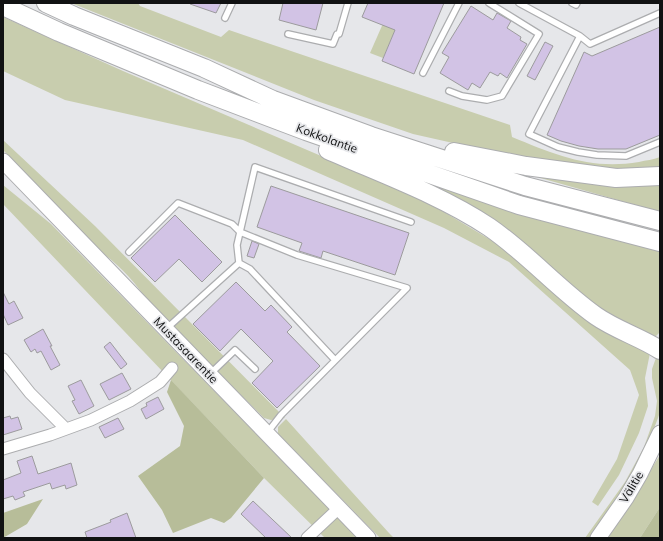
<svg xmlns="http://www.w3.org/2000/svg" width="663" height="541" viewBox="0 0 663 541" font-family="Mulish,sans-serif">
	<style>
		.green { fill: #c8cdae }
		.forest { fill: #b7bd99 }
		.building { fill: #d2c3e5; stroke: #9c9b9d }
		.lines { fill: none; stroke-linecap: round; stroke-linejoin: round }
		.service-casing { stroke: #acadaf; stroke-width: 8 }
		.minor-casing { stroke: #acadaf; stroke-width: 13 }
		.secondary-casing { stroke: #acadaf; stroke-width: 17 }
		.trunk-casing { stroke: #acadaf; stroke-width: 20 }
		.service { stroke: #fff; stroke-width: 5.5 }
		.minor { stroke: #fff; stroke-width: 11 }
		.secondary { stroke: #fff; stroke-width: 15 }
		.trunk { stroke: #fff; stroke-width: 18 }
		.labels { text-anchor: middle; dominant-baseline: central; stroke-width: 3.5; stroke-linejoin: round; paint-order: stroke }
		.street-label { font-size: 12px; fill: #111213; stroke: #e6e7ea }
	</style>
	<rect width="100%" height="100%" fill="#e6e7ea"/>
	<path class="green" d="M71 3H138L140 6 221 37 229 30 510 125 512 137C556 155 590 170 639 162 646 160 653 160 660 157V167L625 170 569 166 493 152 413 134 314 100Z
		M392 3H407L383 58 370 53Z
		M3 17 123 71 424 200 519 257 650 353 645 378 648 406 639 433 619 475 598 506 592 502 617 459 639 395 630 370 509 262 444 228 243 140 65 100 3 71Z
		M3 140 95 226 285 418 271 420 264 418 150 304C135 282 120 265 98 250L3 150Z
		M516 171 660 180V212Z
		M409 179 660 249V332L655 337 600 312Z
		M3 185 51 224 358 538H325L264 478 3 204Z
		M657 355 660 358V412L658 418 646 449 628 483 589 538H585L625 482 644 447 655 416 657 401 652 378V369Z
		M286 419 389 533 394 538H380L278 434V427Z
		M660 455V507L640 538H608Z"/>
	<path class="forest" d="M171 380 264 478 231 518 224 523 211 518 173 533 162 510 138 476 180 446 184 426 167 392Z
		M43 499 27 524 3 538V513Z
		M660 507V538H640Z"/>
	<path class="building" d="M190 3H221L216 13 190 4Z
		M283 3H323L316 30 279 20Z
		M368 3H444L414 74 382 61 395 30 362 17Z
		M471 6 493 20 497 13 511 21 507 28 521 37 520 40 527 44 507 78 500 73 498 76 490 72 480 88 472 83 468 90 440 73 449 57 442 53Z
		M660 27V135L626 149H598L579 146 561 141 547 135 584 52 592 56Z
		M545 42 553 46 535 80 527 76Z
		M271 186 409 233 395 275 323 251 321 258 299 251 302 243 257 227Z
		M175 215 222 262 202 282 179 259 155 282 131 258Z
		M252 241 259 244 254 258 247 256Z
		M236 282 265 311 271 305 292 327 287 332 320 366 277 408 252 383 273 361 241 329 220 351 193 324Z
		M3 292 9 304 14 301 23 318 8 325 3 314Z
		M43 329 52 346H50L60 365 51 370 41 351 37 353 35 349 31 352 24 340Z
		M110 342 127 364 121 369 104 347Z
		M122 373 131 389 109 400 100 384Z
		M81 380 94 406 79 414 72 401 75 400 68 386Z
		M158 397 164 409 146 419 141 409 147 406 146 403Z
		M10 416 11 419 18 417 22 429 3 435V418Z
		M118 418 124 429 105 438 99 427Z
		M32 456 38 474 71 463 77 485 66 489 65 485 52 489 50 483 23 492 25 496 15 500 13 496 3 499V480L21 473 17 461Z
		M253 501 292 538H266L241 514Z
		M127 513 136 538H87L85 532 111 522 110 520Z"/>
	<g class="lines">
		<g class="service-casing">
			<path id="service" d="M519 3 580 36 590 44 660 13
				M572 3 576 5 577 3
				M225 18 232 3
				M288 34 333 44 337 34H339L348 3
				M580 36 529 134 558 147 578 152 597 155 626 156 660 142
				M423 73 459 3
				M449 91 462 96 487 100 502 96 539 34 489 3
				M129 252 178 203 232 224 240 232 297 255 407 288 281 415 267 433
				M239 263 250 269 335 360
				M166 329 239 263 237 245 255 167 411 222
				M210 374 235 350 255 369"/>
		</g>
		<g class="minor-casing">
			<path id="minor" d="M3 359 30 393 66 429
				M3 449 50 435 91 420 130 401 149 389 160 382 172 368
				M307 538 339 508"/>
		</g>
		<g class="secondary-casing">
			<path id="secondary" d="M3 161 368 538
				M598 538 626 498 640 474 660 433"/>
		</g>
		<g class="trunk-casing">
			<path id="trunk" d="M46 3 74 16 204 68 273 100 371 136 525 186 660 221
				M3 6 59 32 198 90 306 131 519 205 660 242
				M328 150C380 173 441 195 489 227 527 253 558 289 596 316 616 330 640 337 660 350
				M454 152 526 166 616 178 660 176"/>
		</g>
		<use href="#service" class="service"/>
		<use href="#minor" class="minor"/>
		<use href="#secondary" class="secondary"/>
		<use href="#trunk" class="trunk"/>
	</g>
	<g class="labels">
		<g class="street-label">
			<text transform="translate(327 138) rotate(20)">Kokkolantie</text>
			<text transform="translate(186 350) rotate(46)">Mustasaarentie</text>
			<text transform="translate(631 487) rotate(-59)">Välitie</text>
		</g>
	</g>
	<rect width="663" height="541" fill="none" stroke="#111213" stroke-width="8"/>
</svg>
